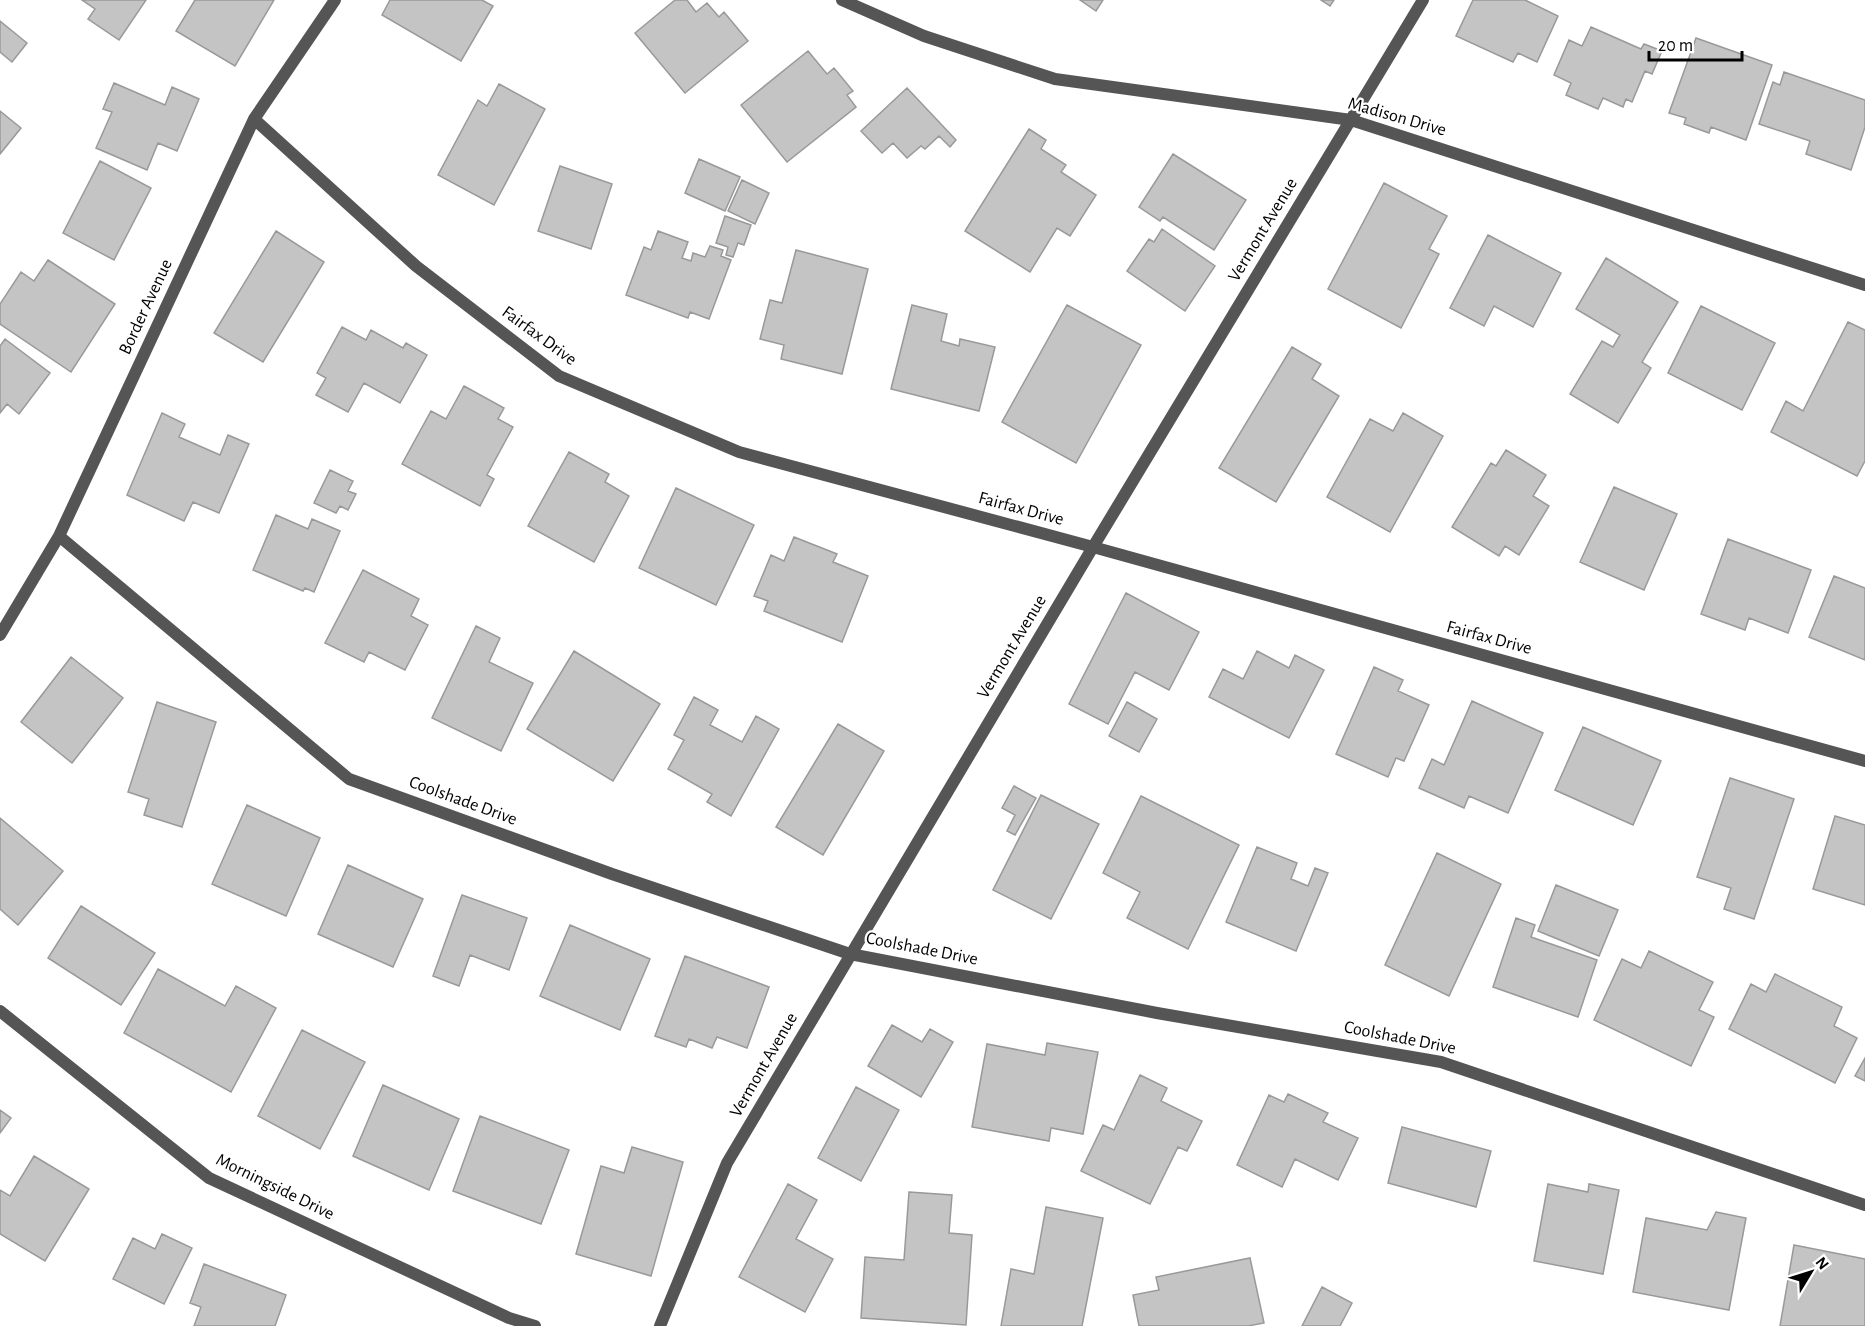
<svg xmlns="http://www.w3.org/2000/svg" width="1865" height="1326" viewBox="0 0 1865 1326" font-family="'Alegreya Sans',sans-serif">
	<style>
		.building { fill: #c4c4c4; stroke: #999; stroke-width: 1.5 }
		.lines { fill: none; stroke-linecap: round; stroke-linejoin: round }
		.minor { stroke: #555; stroke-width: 12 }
		.labels { text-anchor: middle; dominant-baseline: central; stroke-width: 4.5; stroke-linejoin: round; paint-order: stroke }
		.street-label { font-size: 18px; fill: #000; stroke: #fff }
	</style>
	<rect width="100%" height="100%" fill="#fff"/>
	<path class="building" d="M82 0H146L119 40 88 19 95 9Z
		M195 0H274L235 66 176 31Z
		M390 0H482L493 6 461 61 382 15Z
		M675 0H687L696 12 707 3 719 17 724 12 748 41 685 93 635 33Z
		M1080 0H1103L1096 11Z
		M1321 0H1334L1330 6Z
		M1473 0H1525L1558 16 1537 62 1518 53 1513 62 1456 36Z
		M0 21 27 43 12 62 0 52Z
		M1591 27 1641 49 1644 44 1662 51 1652 74 1645 71 1632 102 1626 99 1623 107 1603 98 1598 109 1566 95 1571 83 1554 75 1569 40 1582 46Z
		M1696 38 1772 65 1746 140 1711 127 1709 133 1684 124 1686 118 1669 113Z
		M808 51 827 74 834 68 853 91 847 95 856 107 787 162 741 105Z
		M1784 72 1865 100V127L1851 170 1806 154 1810 141 1759 124 1773 82 1780 85Z
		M114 83 165 105 172 87 199 99 177 151 158 143 147 170 96 148 112 112 103 109Z
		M499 84 545 109 494 205 438 175 478 100 487 106Z
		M907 88 956 140 950 147 939 136 925 149 921 146 907 158 893 143 882 153 861 131Z
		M0 111 21 128 0 154Z
		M1029 129 1046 140 1041 149 1066 165 1061 172 1096 195 1070 236 1057 228 1030 272 965 231Z
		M1173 154 1246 200 1214 250 1163 217 1160 221 1139 207Z
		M699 159 740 177 725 211 685 193Z
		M100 161 151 188 114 260 63 233Z
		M560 166 612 184 591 249 538 231Z
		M742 180 769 193 755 224 728 211Z
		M1384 183 1447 216 1429 249 1439 254 1401 328 1328 289Z
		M725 216 751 225 744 245 738 243 733 257 726 255 728 247 716 243Z
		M1162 229 1215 266 1185 311 1127 271 1149 239 1154 242Z
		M276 231 324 262 263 362 214 333Z
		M658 231 688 242 682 258 691 261 693 253 705 257 710 246 723 250 721 256 731 260 709 319 690 312 688 318 626 295 644 247 651 250Z
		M1488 235 1561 273 1533 327 1494 306 1484 326 1450 308Z
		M796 250 868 269 842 374 781 359 784 345 760 339 770 300 782 303Z
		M1606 258 1678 302 1642 362 1651 368 1618 423 1570 394 1602 341 1613 347 1620 335 1576 309Z
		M48 260 115 304 71 372 0 324V304L21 272 34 281Z
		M912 305 947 314 941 341 959 346 960 339 995 347 979 411 891 389Z
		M1067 305 1141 345 1076 463 1002 422Z
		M1701 306 1775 343 1742 410 1668 373Z
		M1848 322 1865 330V461L1857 476 1771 432 1786 401 1803 411Z
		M342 327 366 340 371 330 403 348 406 343 427 355 400 403 364 383 348 412 316 395 326 378 317 373Z
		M5 339 50 373 19 414 7 404 0 413V346Z
		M1292 347 1321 364 1312 379 1339 396 1276 502 1219 468Z
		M464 386 504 408 498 419 513 427 487 475 494 479 480 506 402 464 431 411 446 419Z
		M162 413 185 424 179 437 220 455 228 435 249 444 219 513 193 502 184 521 127 495Z
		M1403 413 1443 436 1390 532 1327 497 1370 419 1393 431Z
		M1506 450 1546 475 1533 496 1549 506 1519 555 1505 546 1499 556 1452 527 1491 463 1496 466Z
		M569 452 609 474 605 482 629 496 594 562 528 526Z
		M330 470 353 481 348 491 356 494 348 510 340 506 336 513 314 503Z
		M1614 487 1677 514 1644 590 1580 562Z
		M676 488 754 525 716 605 639 568Z
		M276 515 308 529 312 519 340 531 314 592 305 588 303 591 253 570Z
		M794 537 837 554 833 562 868 576 842 642 764 611 768 601 754 596 771 555 784 561Z
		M1728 539 1811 570 1788 633 1749 618 1745 630 1701 614Z
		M363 570 419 599 411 616 428 625 405 670 369 652 364 662 325 643Z
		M1834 576 1865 588V660L1809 637Z
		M1126 593 1199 632 1169 690 1135 672 1108 724 1069 704Z
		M476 626 500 638 489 662 533 683 501 751 432 718Z
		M574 651 660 704 613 781 527 729Z
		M1257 651 1289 668 1295 655 1324 670 1289 738 1209 697 1223 669 1243 679Z
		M71 657 123 698 72 763 21 722Z
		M1374 667 1403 680 1398 691 1429 705 1404 761 1396 758 1388 777 1336 754Z
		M694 697 718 710 710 725 742 742 756 716 779 729 731 816 707 802 712 794 668 769 684 740 674 735Z
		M1472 701 1543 733 1508 813 1469 796 1464 808 1419 788 1432 759 1444 765Z
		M157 702 216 722 182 827 144 815 149 799 128 792Z
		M1127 702 1157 719 1139 752 1109 736Z
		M838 724 884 751 823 855 776 827Z
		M1583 727 1661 761 1633 825 1555 790Z
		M1730 778 1794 799 1754 919 1724 909 1731 888 1697 877Z
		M1014 786 1036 798 1015 835 1007 831 1015 815 1002 808Z
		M1041 795 1099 824 1051 919 993 890Z
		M1141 796 1239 845 1188 949 1127 918 1140 892 1103 873Z
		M247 805 320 838 286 916 212 884Z
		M1835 816 1865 825V905L1813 889Z
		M0 818 63 871 18 925 0 909Z
		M1257 847 1297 863 1291 879 1308 886 1315 868 1328 873 1296 951 1226 922Z
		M1437 853 1501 884 1449 996 1385 965Z
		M348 865 423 899 393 967 318 934Z
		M1556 885 1618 910 1599 956 1538 931Z
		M462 895 527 918 509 970 470 955 459 986 433 976Z
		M81 906 155 953 121 1005 48 958Z
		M1516 918 1535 925 1531 937 1597 960 1578 1017 1493 987Z
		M570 925 650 959 620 1030 540 996Z
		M1649 951 1713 982 1699 1010 1714 1017 1691 1066 1594 1020 1622 959 1641 968Z
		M685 956 769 987 747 1048 717 1037 712 1048 689 1039 686 1047 655 1036Z
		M158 969 225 1006 236 986 276 1008 231 1092 124 1033Z
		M1775 974 1842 1007 1834 1026 1857 1038 1835 1083 1729 1029 1751 984 1766 992Z
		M892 1025 922 1042 930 1029 953 1042 921 1097 868 1066Z
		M302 1030 365 1062 320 1149 258 1116Z
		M1047 1043 1098 1052 1083 1134 1051 1128 1049 1141 972 1127 987 1044 1045 1055Z
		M1865 1058V1081L1855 1076Z
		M1140 1075 1167 1088 1161 1101 1202 1121 1187 1151 1178 1147 1150 1204 1081 1171 1103 1125 1114 1130Z
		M383 1085 459 1119 429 1190 353 1156Z
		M856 1087 899 1110 861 1181 818 1158Z
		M1288 1094 1328 1113 1323 1122 1358 1138 1338 1180 1295 1159 1282 1187 1237 1165 1269 1095 1284 1102Z
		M0 1110 11 1118 0 1133Z
		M480 1116 569 1150 541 1224 453 1191Z
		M1402 1127 1491 1151 1476 1207 1388 1183Z
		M632 1147 683 1162 651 1276 576 1254 601 1166 624 1173Z
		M34 1156 89 1189 45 1261 0 1234V1190L10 1196Z
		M788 1184 817 1200 796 1239 833 1259 805 1312 739 1277Z
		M1548 1184 1588 1192 1589 1184 1619 1190 1603 1274 1534 1261Z
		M909 1192 952 1195 949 1233 972 1235 966 1325 861 1318 865 1257 904 1260Z
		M1046 1207 1103 1218 1082 1326H1001L1011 1269 1034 1274Z
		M1716 1212 1746 1218 1729 1310 1633 1292 1646 1218 1707 1230Z
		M162 1234 192 1248 164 1304 113 1279 133 1238 155 1249Z
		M1794 1245 1865 1259V1326H1780Z
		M1250 1258 1264 1323 1248 1326H1139L1133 1295 1159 1290 1156 1277Z
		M204 1264 286 1295 275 1326H194L201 1307 190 1303Z
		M1322 1287 1352 1303 1340 1326H1302Z"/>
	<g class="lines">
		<path class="minor" d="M842 0 924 36 1055 79 1351 120 1865 285
			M254 119 416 266 559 376 739 452 1093 547 1865 761
			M59 536 349 779 612 874 850 954 1157 1013 1441 1062 1865 1205
			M0 635 59 536 254 119 335 0
			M0 1011 209 1178 509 1318 535 1326
			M660 1326 727 1163 1093 547 1423 0"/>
	</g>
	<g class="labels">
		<g class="street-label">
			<text transform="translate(1397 117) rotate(16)">Madison Drive</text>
			<text transform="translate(1263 230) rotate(-59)">Vermont Avenue</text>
			<text transform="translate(146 307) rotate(-65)">Border Avenue</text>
			<text transform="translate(539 336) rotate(36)">Fairfax Drive</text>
			<text transform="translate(1021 509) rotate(15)">Fairfax Drive</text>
			<text transform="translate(1489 638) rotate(15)">Fairfax Drive</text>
			<text transform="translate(1012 647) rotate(-59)">Vermont Avenue</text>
			<text transform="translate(463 801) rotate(20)">Coolshade Drive</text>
			<text transform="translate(922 949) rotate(11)">Coolshade Drive</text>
			<text transform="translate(1400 1038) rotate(11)">Coolshade Drive</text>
			<text transform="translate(764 1065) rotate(-60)">Vermont Avenue</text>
			<text transform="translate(275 1187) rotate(26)">Morningside Drive</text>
		</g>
	</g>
	<g transform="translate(1811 1272) rotate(52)" stroke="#ffffff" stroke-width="4.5" paint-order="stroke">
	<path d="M0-4.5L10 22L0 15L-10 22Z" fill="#000000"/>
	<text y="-9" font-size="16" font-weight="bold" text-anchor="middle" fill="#000000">N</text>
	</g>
	<path d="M1649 51v9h93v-9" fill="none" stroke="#000000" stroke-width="3"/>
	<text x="1658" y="51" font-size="18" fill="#000000" stroke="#ffffff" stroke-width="4.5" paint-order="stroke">20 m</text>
</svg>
